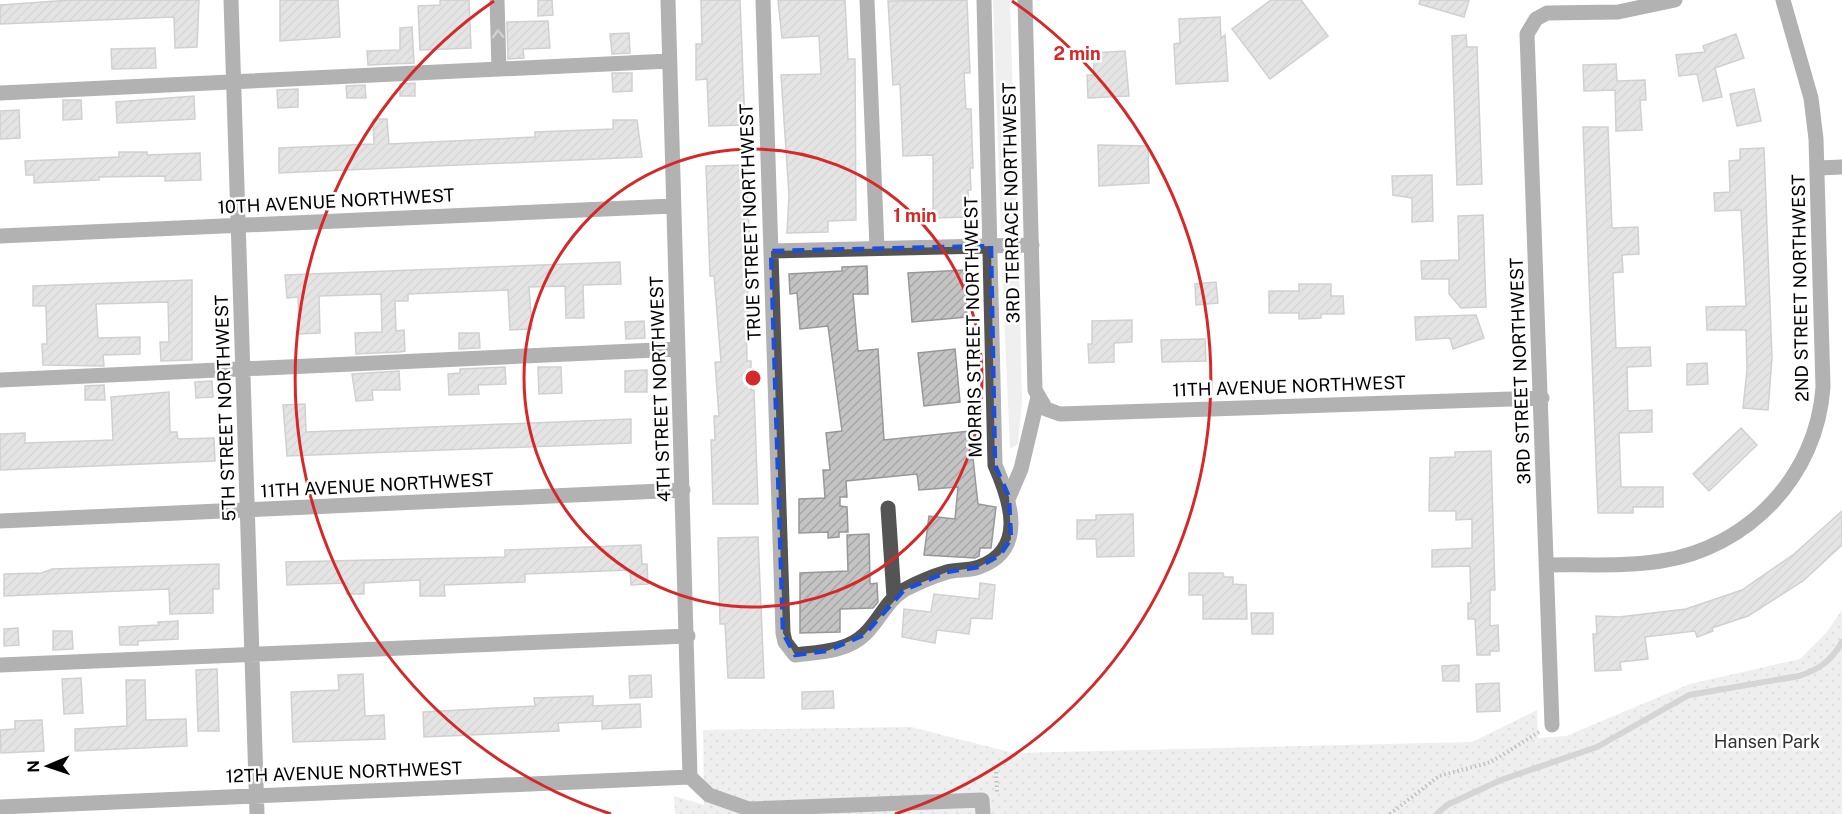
<svg xmlns="http://www.w3.org/2000/svg" width="1842" height="814" viewBox="0 0 1842 814" font-family="'Public Sans',sans-serif">
	<style>
		.grass { fill: #dbdbdb }
		.park { fill: url(#park-dots) }
		.lines { fill: none; stroke-linecap: round; stroke-linejoin: round }
		.stream { stroke: #a2a2a2; stroke-width: 6 }
		.building { fill: url(#building-hatch); stroke: #989898; stroke-width: 1.5 }
		.path { stroke: #767676; stroke-width: 4; stroke-dasharray: 1.5 3; stroke-linecap: butt }
		.minor { stroke: #545454; stroke-width: 15 }
		.oneway { stroke: #989898 }
		.marked { fill: none; stroke: #1d4ed8; stroke-width: 4.5; stroke-dasharray: 12 8; stroke-linejoin: round }
		.ring { fill: none; stroke: #d62828; stroke-width: 3 }
		.labels { text-anchor: middle; dominant-baseline: central; stroke-width: 5; stroke-linejoin: round; paint-order: stroke }
		.street-label { font-size: 18px; fill: #000; stroke: #fff }
		.park-label { font-size: 18px; fill: #323232; stroke: #fff }
		.centre { fill: #d62828; stroke: #fff; stroke-width: 3 }
		.ring-label { font-size: 18px; text-anchor: middle; font-weight: bold; fill: #d62828; stroke: #fff; stroke-width: 5; stroke-linejoin: round; paint-order: stroke }
	</style>
	<defs>
		<pattern id="park-dots" width="8" height="8" patternUnits="userSpaceOnUse" patternTransform="scale(1.5)"><rect width="8" height="8" fill="#dbdbdb"/><path d="M2 2h.1M6 6h.1" fill="none" stroke="#bababa" stroke-width="1.8" stroke-linecap="round"/></pattern>
		<pattern id="building-hatch" width="6" height="6" patternUnits="userSpaceOnUse" patternTransform="scale(1.5)"><rect width="6" height="6" fill="#c4c4c4"/><path d="M-1 1l2-2M0 6l6-6M5 7l2-2" fill="none" stroke="#a7a7a7"/></pattern>
	</defs>
	<rect width="100%" height="100%" fill="#fff"/>
	<path class="grass" d="M993 0H1010L1017 233 1009 236 1001 231Z
		M1010 262 1019 265 1022 402 1018 444 1010 449 1002 268Z"/>
	<path class="park" d="M1842 610V814H675L674 796 704 805 703 730 911 727 1014 753 1472 742 1537 710 1538 738 1566 736 1690 684 1800 659 1826 633Z"/>
	<g class="lines">
		<path class="stream" d="M1437 814 1447 805 1501 780 1597 747 1689 695 1799 676C1820 669 1831 661 1842 642"/>
	</g>
	<path class="building" d="M71 0H199L197 47 175 48 174 17 0 24V5Z
		M280 0H338L340 37 280 41Z
		M440 0H469L471 48 420 50 418 6 440 5Z
		M538 0H552L553 15 538 16Z
		M701 0H740L745 125 709 126 707 79 696 80V44H702Z
		M778 0H845L848 59H855L856 220 828 221V232L787 233 789 195 781 75 821 74 819 36 782 38Z
		M967 0 970 73H964L966 109H971L973 168H970L971 190H968L969 217 933 218V155L903 156 900 84 893 85 888 1Z
		M1271 0H1301L1328 36 1270 79 1232 29Z
		M1420 0H1469L1464 17 1419 4Z
		M1220 17 1221 38 1225 35 1228 81 1176 84 1174 44 1180 43 1179 19Z
		M548 21 550 48 523 49 524 58 508 59 507 22Z
		M412 27 414 63 368 65 367 51 400 50V28Z
		M629 33 630 53 612 54 610 34Z
		M1736 34 1744 58 1715 68 1722 97 1703 101 1697 74 1679 76 1676 55 1705 52 1703 46Z
		M1466 35 1467 47H1477L1482 184 1457 185 1452 36Z
		M155 48 156 68 112 69 111 49Z
		M1125 51 1129 96 1088 98 1087 75H1094L1093 53Z
		M1616 64 1617 81 1645 80 1646 100H1640L1642 130 1616 131 1615 90 1584 91 1583 65Z
		M612 73H632V91L613 92Z
		M415 83V96H400V84Z
		M365 85 366 98H347L346 86Z
		M298 89V107L278 108 277 90Z
		M1754 89 1761 121 1737 126 1730 94Z
		M194 96 195 119 117 123 116 102Z
		M63 100H81L82 119 63 120Z
		M19 110 20 138 0 139V111Z
		M373 119H387L389 144 535 137V132L613 129V120H637L642 157 279 173V148L374 144Z
		M1583 127H1608L1612 228 1638 227 1639 254 1622 255 1623 272 1613 273 1616 348 1650 347 1651 366 1627 367 1628 411 1652 410V432L1619 433 1621 487H1663V507H1633V513H1598Z
		M1098 145 1148 146 1149 183 1099 186Z
		M1764 148 1772 358 1768 410 1743 408 1747 370 1746 330H1707L1706 307 1746 306 1741 210 1715 211 1714 193 1730 192 1729 161 1740 160V149Z
		M119 152H147V155L200 153 201 180 165 181V176L99 177V180L34 183V175H26L25 161 119 157Z
		M746 165 751 274 747 275 749 324H746L747 361H751V390H754L758 504H713L711 440H715L714 416H719L715 362H721L714 276H710L706 166Z
		M1432 175 1433 221 1412 222V198L1393 195 1392 176Z
		M1483 215 1486 307 1461 308 1449 294V279H1422L1421 261 1459 260 1458 216Z
		M620 262 621 284 583 285 584 318H566L565 286 529 287 532 329 510 330 508 290 408 294V301H395L396 331 404 330 405 351 399 352 356 354 355 333 382 332 381 294 319 296 320 333 299 334 298 297 287 298 285 275Z
		M867 266 868 294H853L858 351 878 349 884 440 970 431 978 504 996 507 991 548H980L979 556 975 558 924 555 929 516 955 519 958 487 919 490 917 474 846 481 847 497H840V506L847 507 848 532H839V537L828 538V532L799 533V499L825 498 823 470H830L826 433 842 431 828 326 800 329 797 293 790 294 789 274 842 271V267Z
		M964 270 967 317 912 322 908 273Z
		M192 280V360L161 361 160 342H169L168 302 96 304 98 338 140 337V354L103 355 104 366 43 365 42 344H47L46 306H33V286Z
		M1216 282 1218 303 1196 305 1195 284Z
		M1299 284H1331V296H1343L1344 314H1321V318L1299 319V313H1269V291H1299Z
		M1476 315 1484 338 1453 349 1450 338 1416 340 1415 317Z
		M1132 320V342L1114 343V362L1089 363 1088 344H1092V321Z
		M644 321 645 338 626 339 625 322Z
		M459 333H479L480 348 459 349Z
		M1205 339 1206 361 1162 362 1161 340Z
		M955 349 960 402 924 406 918 353Z
		M1707 363 1708 384 1687 385V364Z
		M505 367 506 384 478 385 479 394 449 395 448 374 460 373V369Z
		M538 367H561L562 393 539 394Z
		M647 370V392H625V371Z
		M399 371 400 390H372L373 400 356 401 352 374Z
		M212 381 213 397 196 398 195 382Z
		M104 385 105 400H85V386Z
		M169 392 170 432H177L178 439 214 438 215 461 0 470V434L25 433V443L113 440 111 397Z
		M305 404 306 432 631 419V443L287 456 283 405Z
		M1741 428 1757 445 1709 491 1693 474Z
		M1491 451 1495 590H1490V626L1498 625 1499 651H1490V655H1477L1475 619H1468V603H1471L1470 566 1432 567V550L1472 548V519L1456 520V511H1429L1430 458 1455 457V452Z
		M1842 511V545L1803 581 1748 616 1712 628 1713 631 1697 637 1695 631 1645 637 1648 659 1620 662 1621 670 1595 671 1593 634H1597L1596 616 1619 617 1686 609 1742 590 1794 554Z
		M1133 514 1134 556 1097 557 1096 539H1077V520H1096V515Z
		M869 534 870 584 877 583 878 602 873 608 840 609V632L800 633V573L848 571 847 535Z
		M758 537 764 678H728L725 624H720L718 538Z
		M641 545 642 564H647L648 584 631 585 630 570 525 574V582L444 585 445 596H420V580L364 583V594H347V583L287 585 286 562 505 557V550Z
		M219 564V589H213V613L170 614 169 589 4 596V574L42 573 52 569Z
		M1189 573H1223L1224 577H1233V584L1246 585 1247 619H1203V595H1189Z
		M980 583 995 585 992 619 971 618 969 634 937 630 935 643 902 637 904 609 931 612 934 594 979 599Z
		M1251 613H1273V634H1252Z
		M178 621V639L138 641V645H120L119 627 159 625 158 622Z
		M18 628 19 645 4 646V629Z
		M53 631H72L73 649 53 650Z
		M1459 665V681H1443L1442 666Z
		M217 669 219 731H198L196 670Z
		M363 674 365 716 384 715 385 739 293 742 291 692 339 690 338 675Z
		M651 675 652 697 630 698 629 676Z
		M81 678 83 713 64 714 62 679Z
		M126 680H145L146 720 186 719 187 746 75 751V729L127 726Z
		M1499 683 1500 711 1477 712 1476 684Z
		M833 691 834 708 802 709V692Z
		M593 696V706L640 704 641 727 602 729V721L558 723 559 731 424 737 423 712 535 706 534 698Z
		M42 720 44 751 1 753 0 730 15 729V721Z"/>
	<g class="lines">
		<path class="path" d="M996 772 997 792
			M1390 814 1439 776 1491 762 1539 732"/>
		<path class="minor" d="M231 0 257 814
			M497 0 499 69
			M668 0 690 777
			M763 0 783 633 785 642 795 655C819 652 847 652 865 634 879 621 887 600 904 590 917 583 934 576 947 572 957 569 969 571 979 567 1028 550 1010 499 995 465L984 0
			M867 0 877 248
			M1025 0 1035 390 1046 409 1060 414 1542 398
			M0 93 669 61
			M1818 168 1842 167
			M0 236 673 206
			M771 251 1032 245
			M0 380 678 349
			M1009 497 1021 469 1038 397
			M888 508 894 597
			M0 521 683 490
			M1546 565C1584 564 1624 567 1661 561 1748 548 1817 476 1823 387L1816 139 1811 98 1783 0
			M0 665 688 636
			M1552 725 1527 34 1536 19 1547 13 1618 12 1675 0
			M690 777 709 795 749 809 982 800 983 814
			M0 807 690 777"/>
	</g>
	<defs><path id="oneway-chevron" d="M-2-3.5L2.5 0L-2 3.5" fill="none" stroke-width="1.6" stroke-linecap="round" stroke-linejoin="round" transform="scale(1.5)"/></defs>
	<use class="oneway" href="#oneway-chevron" transform="translate(498 34) rotate(-92)"/>
	<path d="M0 0H1842V814H0ZM991 246 995 465 1009 497 1011 539 1000 555 979 567 947 572 904 590 864 635 827 651 795 655 783 633 771 251Z" fill="#fff" fill-opacity=".55" fill-rule="evenodd"/>
	<path class="marked" d="M991 246 995 465 1009 497 1011 539 1000 555 979 567 947 572 904 590 864 635 827 651 795 655 783 633 771 251Z"/>
	<g class="ring">
		<circle cx="753" cy="378" r="229"/>
		<path d="M611 814A458 458 0 0 1 494 1M1012 1A458 458 0 0 1 895 814"/>
	</g>
	<g class="labels">
		<g class="street-label">
			<text transform="translate(336 201) rotate(-3)">10TH AVENUE NORTHWEST</text>
			<text transform="translate(1011 203) rotate(-91)">3RD TERRACE NORTHWEST</text>
			<text transform="translate(750 222) rotate(-92)">TRUE STREET NORTHWEST</text>
			<text transform="translate(1800 288) rotate(-91)">2ND STREET NORTHWEST</text>
			<text transform="translate(973 327) rotate(-91)">MORRIS STREET NORTHWEST</text>
			<text transform="translate(1520 371) rotate(-92)">3RD STREET NORTHWEST</text>
			<text transform="translate(1289 386) rotate(-2)">11TH AVENUE NORTHWEST</text>
			<text transform="translate(660 389) rotate(-92)">4TH STREET NORTHWEST</text>
			<text transform="translate(225 408) rotate(-92)">5TH STREET NORTHWEST</text>
			<text transform="translate(377 485) rotate(-3)">11TH AVENUE NORTHWEST</text>
			<text transform="translate(344 772) rotate(-2)">12TH AVENUE NORTHWEST</text>
		</g>
		<g class="park-label">
			<text x="1767" y="741">Hansen Park</text>
		</g>
	</g>
	<circle cx="753" cy="378" r="9" class="centre"/>
	<g class="ring-label">
		<text x="1077" y="60">2 min</text>
		<text x="915" y="222">1 min</text>
	</g>
	<g transform="translate(48 766) rotate(268)" stroke="#ffffff" stroke-width="4.5" paint-order="stroke">
	<path d="M0-4.5L10 22L0 15L-10 22Z" fill="#000000"/>
	<text y="-9" font-size="16" font-weight="bold" text-anchor="middle" fill="#000000">N</text>
	</g>
</svg>
